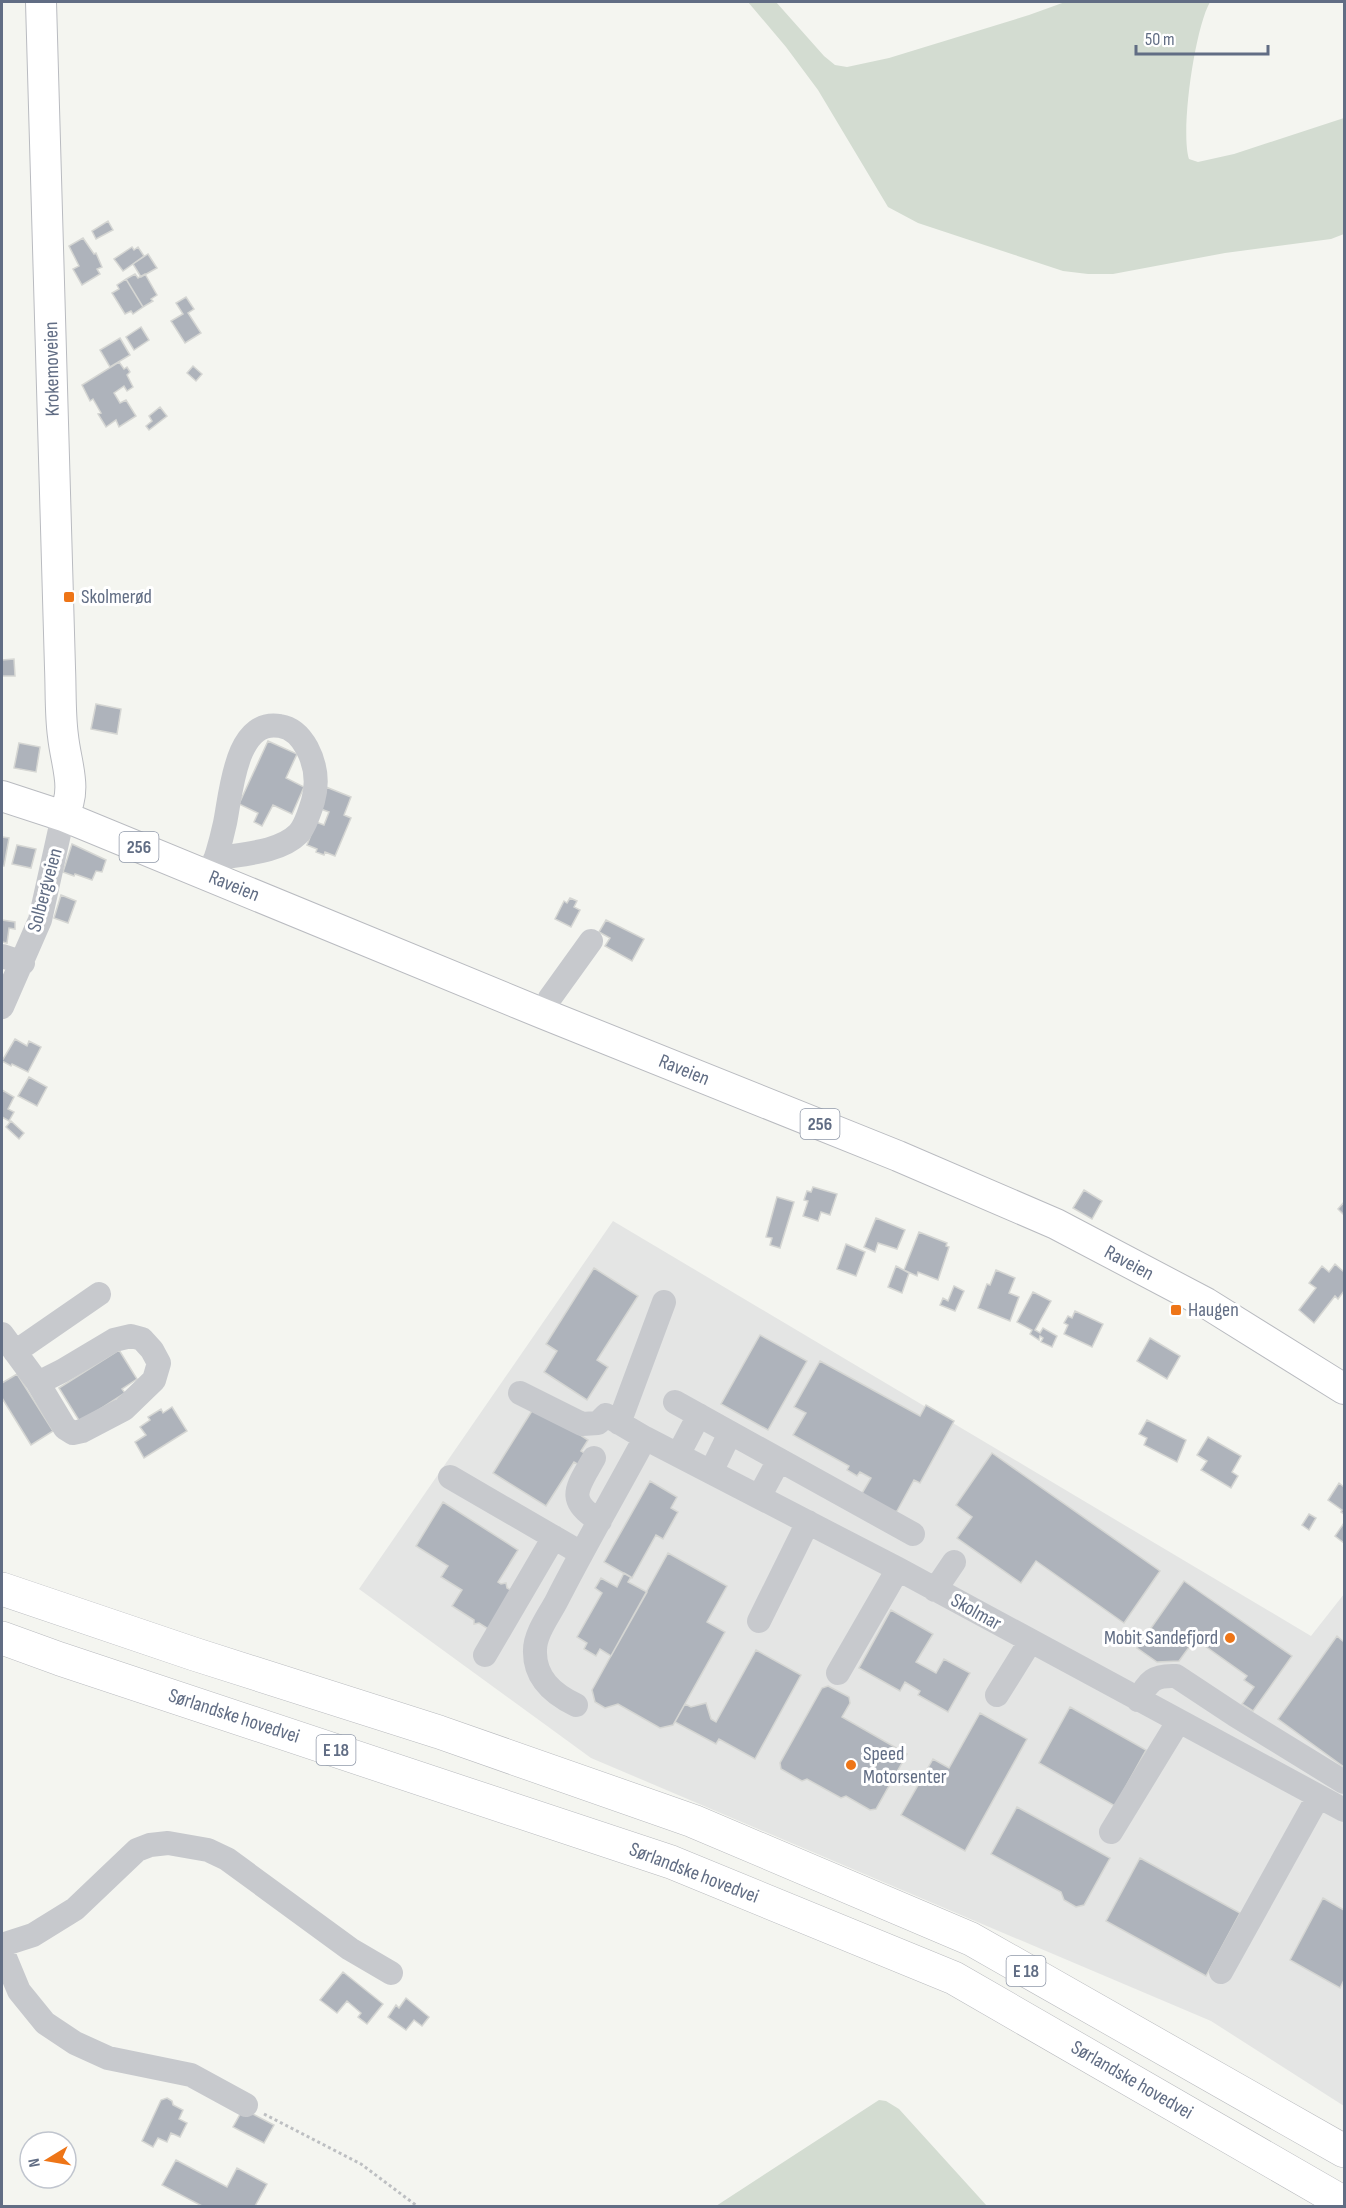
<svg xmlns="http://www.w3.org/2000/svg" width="1346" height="2208" viewBox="0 0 1346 2208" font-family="'Sofia Sans Condensed',sans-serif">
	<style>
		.built { fill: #e4e5e4 }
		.green { fill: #d3dcd1 }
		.building { fill: #aeb3bb; stroke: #d5d6d3; stroke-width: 1.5 }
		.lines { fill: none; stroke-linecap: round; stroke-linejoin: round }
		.major-casing { stroke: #b9bbc0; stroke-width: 32 }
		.highway-casing { stroke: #b8babe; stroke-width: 34 }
		.path { stroke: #bdbfc2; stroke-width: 3; stroke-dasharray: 3 3; stroke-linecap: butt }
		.minor { stroke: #c7c9cd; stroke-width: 24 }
		.major { stroke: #fff; stroke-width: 30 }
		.highway { stroke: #fff; stroke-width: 33 }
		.poi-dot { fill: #ee7517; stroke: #fff; stroke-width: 2 }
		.labels { text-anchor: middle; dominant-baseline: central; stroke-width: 6; stroke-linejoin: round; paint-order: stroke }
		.shield { fill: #fff; stroke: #9099a9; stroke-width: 1.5 }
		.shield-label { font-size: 18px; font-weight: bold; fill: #616d84 }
		.street-label { font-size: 20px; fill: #616d84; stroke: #fff }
		.poi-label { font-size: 20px; fill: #616d84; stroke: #fff; text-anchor: start }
	</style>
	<rect width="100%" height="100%" fill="#f4f5f0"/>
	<path class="built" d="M613 1221 1311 1636 1344 1594V2106L1211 2021 591 1758 359 1589Z"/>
	<path class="green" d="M748 2H776L824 56 835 65 847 67 889 58 1029 15 1065 2H1210C1195 28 1180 131 1189 159L1198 162 1234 154 1344 118V234L1331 239 1225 253 1113 274H1088L1063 271 918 223 888 207 818 90 786 47Z
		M879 2100 886 2101 899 2109 987 2206H716Z"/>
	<path class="building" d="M108 221 113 230 96 239 92 231Z
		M83 238 94 254 96 253 102 267 97 269 100 274 82 285 73 269 79 266 69 246Z
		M132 247 134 250 138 247 144 256 123 271 114 259Z
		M148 254 157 268 141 277 133 264Z
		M135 274 138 278 145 274 157 295 151 299 153 301 143 307 126 279Z
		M126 279 143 307 133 314 131 311 125 314 112 293 119 289 117 285Z
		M186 297 194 309 188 313 201 333 185 343 171 321 183 314 176 303Z
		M141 327 149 340 134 350 126 337Z
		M120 338 130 355 110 367 100 350Z
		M119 362 124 369 127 367 130 372 127 375 133 387 127 391 124 386 114 393 120 403 126 400 136 416 119 427 116 420 106 427 98 414 101 413 93 399 90 401 82 385Z
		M193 366 202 374 196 381 187 373Z
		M160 407 167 416 149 430 146 426 152 421 149 416Z
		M14 659 15 676H2V660Z
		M96 704 121 709 117 734 91 729Z
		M268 741 297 754 286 778 304 787 292 814 273 805 262 826 254 822 258 813 239 804Z
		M19 743 40 747 36 772 14 768Z
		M326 787 351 797 344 815 351 818 335 856 325 852 324 855 316 852 317 849 307 845 316 822 324 825 329 812 318 808Z
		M2 837 9 838 4 866H2Z
		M72 844 106 860 102 872 96 871 92 880 75 874 74 876 63 872Z
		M17 845 36 849 31 868 12 864Z
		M61 895 76 901 68 923 54 918Z
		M570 898 577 901 574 907 580 910 571 927 555 919 564 901 567 903Z
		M2 920 15 922V929L9 928 7 943 2 942Z
		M606 920 644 939 632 961 605 946 610 938 599 932Z
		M15 1039 27 1046 29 1041 41 1047 28 1072 12 1064 11 1066 2 1061Z
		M29 1077 47 1087 37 1106 18 1096Z
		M2 1090 14 1097 8 1109 14 1112 9 1121 2 1117Z
		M11 1121 24 1133 19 1139 6 1127Z
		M813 1187 837 1194 830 1215 821 1212 818 1221 803 1216 808 1201 804 1200 807 1191 811 1192Z
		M1084 1190 1102 1201 1092 1219 1073 1208Z
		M777 1197 794 1202 780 1248 770 1245 772 1238 766 1237Z
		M1344 1202V1215L1338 1209Z
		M876 1218 905 1230 897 1249 878 1243 875 1252 864 1247Z
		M919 1232 947 1243 946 1246 949 1247 938 1280 918 1272 917 1276 904 1270Z
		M846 1244 865 1252 856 1276 837 1269Z
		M1335 1264 1344 1272V1291L1338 1299 1335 1296 1314 1323 1299 1310 1316 1288 1309 1283 1322 1266 1329 1272Z
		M896 1266 909 1273 902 1293 888 1287Z
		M594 1268 638 1296 597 1360 608 1367 587 1400 544 1372 557 1351 546 1344Z
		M996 1270 1015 1278 1009 1293 1019 1297 1010 1321 978 1308 987 1284 990 1285Z
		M954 1286 964 1291 955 1311 940 1305 943 1298 948 1301Z
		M1033 1292 1051 1301 1035 1330 1040 1333 1043 1328 1057 1336 1052 1347 1041 1342 1043 1338 1040 1336 1039 1340 1030 1334 1032 1330 1017 1322Z
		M1075 1311 1103 1324 1092 1347 1064 1334 1068 1325 1064 1323 1068 1316 1072 1318Z
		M760 1335 807 1361 768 1430 721 1404Z
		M1150 1338 1180 1356 1167 1379 1137 1361Z
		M119 1350 137 1379 122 1389 125 1393 80 1422 59 1388Z
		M820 1361 920 1416 926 1405 954 1421 920 1483 914 1480 897 1511 892 1513 861 1495 871 1478 860 1472 857 1476 847 1470 849 1466 793 1435 806 1413 794 1407Z
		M17 1374 53 1431 31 1445 2 1398V1383Z
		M535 1406 588 1440 581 1451 586 1454 579 1465 574 1462 546 1506 493 1473Z
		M172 1407 187 1431 144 1458 135 1442 146 1435 140 1427 150 1420 148 1417 161 1409 163 1413Z
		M1147 1420 1186 1440 1177 1462 1144 1445 1147 1438 1139 1434Z
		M1208 1437 1241 1456 1232 1472 1238 1476 1231 1488 1201 1470 1207 1461 1197 1455Z
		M992 1453 1160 1571 1124 1623 1036 1561 1021 1583 957 1538 972 1517 956 1505Z
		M650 1481 677 1497 671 1508 678 1512 663 1539 656 1535 632 1578 604 1562Z
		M1339 1483 1344 1487V1514L1341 1512 1342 1510 1328 1500Z
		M443 1502 518 1550 498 1582 501 1584 506 1583 507 1588 514 1592 490 1630 479 1623 474 1624V1620L452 1606 462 1590 441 1577 448 1566 416 1546Z
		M1309 1514 1316 1518 1309 1530 1302 1525Z
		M1344 1523V1543L1335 1536Z
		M668 1553 727 1586 707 1622 725 1632 673 1725 660 1728 618 1704 605 1708 595 1702 592 1690Z
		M624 1573 631 1577 628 1582 647 1592 611 1656 600 1649 596 1656 584 1649 587 1643 577 1637 602 1593 595 1588 601 1578 617 1587Z
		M1184 1581 1292 1656 1253 1711 1242 1704 1254 1687 1244 1680 1247 1676 1195 1639 1179 1661 1157 1662 1137 1648Z
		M891 1610 933 1634 916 1662 936 1673 944 1659 970 1673 948 1712 918 1695 920 1691 905 1682 900 1691 859 1668Z
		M1337 1636 1344 1642V1767L1278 1719Z
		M756 1650 801 1675 755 1759 719 1739 716 1744 675 1722 685 1704 691 1707 706 1703 711 1719 716 1722Z
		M828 1686 849 1697 850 1703 842 1717 907 1754 876 1809 870 1810 846 1796 841 1798 807 1779 802 1781 781 1769 780 1763 822 1688Z
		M1070 1707 1146 1750 1115 1806 1039 1763Z
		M980 1713 1027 1739 965 1851 901 1815 933 1759 949 1768Z
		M1017 1807 1110 1858 1084 1905 1076 1907 1064 1900 1061 1892 991 1854Z
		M1140 1858 1240 1913 1206 1976 1106 1921Z
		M1323 1898 1344 1910V1980L1340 1988 1290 1960Z
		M343 1972 383 2004 367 2024 358 2017 361 2013 347 2001 337 2013 320 2000Z
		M406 1998 429 2017 422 2026 414 2020 406 2030 388 2017 396 2005 399 2008Z
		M167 2098 172 2101 173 2105 183 2110 179 2119 187 2123 180 2137 171 2133 167 2142 158 2138 153 2147 142 2141 161 2100Z
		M243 2109 274 2125 264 2143 233 2127Z
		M176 2160 227 2187 237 2168 267 2184 255 2206H202L162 2185Z"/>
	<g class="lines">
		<g class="major-casing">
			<path id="major" d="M41 2C49 224 52 446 60 668 61 691 60 714 63 736 66 765 78 789 63 816
				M2 796 63 816 544 1014 898 1156 1056 1224 1206 1303 1344 1389"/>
		</g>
		<g class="highway-casing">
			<path id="highway" d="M2 1589 194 1654 439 1732 693 1821 971 1939 1344 2151
				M2 1638 60 1659 671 1862 954 1978 1344 2203"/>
		</g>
		<path class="path" d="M264 2114 361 2164 417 2206"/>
		<path class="minor" d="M209 876C216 860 221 841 225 823 231 795 235 718 280 726 293 728 301 737 307 748 316 765 318 783 313 801 310 811 305 827 298 834 279 853 239 854 215 859
			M2 956 23 963
			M2 1007 40 920 63 816
			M544 1014 550 998 591 941
			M2 1334 38 1383 65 1428 73 1433 82 1431 124 1409 154 1380 159 1363 152 1350 142 1339 131 1336 114 1340 62 1371 38 1383
			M15 1352 99 1294
			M520 1393 582 1424 598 1423 606 1415 645 1438 898 1569 1344 1810
			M675 1402 913 1534
			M619 1423 664 1302
			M678 1455 699 1415
			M594 1458C578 1487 564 1500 600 1521
			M711 1472 730 1433
			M450 1477 581 1553
			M759 1497 779 1460
			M935 1590 954 1562
			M759 1621 808 1522
			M485 1655 554 1537
			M838 1673 898 1569
			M997 1695 1030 1642
			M1138 1700C1149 1681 1153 1675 1176 1676L1235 1715 1344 1782
			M576 1705C553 1694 534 1678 535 1650 535 1633 550 1614 557 1600 585 1545 616 1492 645 1438
			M1111 1832 1178 1722
			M2 1945 33 1935 75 1909 137 1850 150 1845 168 1843 208 1850 227 1859 350 1949 391 1973
			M2 1950 19 1991 45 2023 75 2043 108 2058 191 2075 246 2105
			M1221 1972 1318 1797"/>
		<use href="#major" class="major"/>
		<use href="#highway" class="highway"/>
	</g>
	<g class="poi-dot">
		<rect x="63" y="591" width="12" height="12" rx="3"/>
		<rect x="1170" y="1304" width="12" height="12" rx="3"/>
		<circle cx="1230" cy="1638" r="6"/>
		<circle cx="851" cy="1765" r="6"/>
	</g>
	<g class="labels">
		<g class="shield">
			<rect x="119.5" y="832" width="39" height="30" rx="4.5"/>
			<rect x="800.5" y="1109" width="39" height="30" rx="4.5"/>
			<rect x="316.5" y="1735" width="39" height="30" rx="4.5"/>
			<rect x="1006.5" y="1956" width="39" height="30" rx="4.5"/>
		</g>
		<g class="shield-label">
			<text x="139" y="847">256</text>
			<text x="820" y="1124">256</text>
			<text x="336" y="1750">E 18</text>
			<text x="1026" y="1971">E 18</text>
		</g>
		<g class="street-label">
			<text transform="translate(52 369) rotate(-91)">Krokemoveien</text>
			<text transform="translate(234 886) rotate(22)">Raveien</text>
			<text transform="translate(45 890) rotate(-75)">Solbergveien</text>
			<text transform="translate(684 1070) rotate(22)">Raveien</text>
			<text transform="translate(1129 1263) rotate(28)">Raveien</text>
			<text transform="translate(976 1612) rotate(29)">Skolmar</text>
			<text transform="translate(234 1716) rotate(18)">Sørlandske hovedvei</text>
			<text transform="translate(694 1873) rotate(21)">Sørlandske hovedvei</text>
			<text transform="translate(1132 2080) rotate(30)">Sørlandske hovedvei</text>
		</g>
		<g class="poi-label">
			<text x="81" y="597">Skolmerød</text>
			<text x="1188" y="1310">Haugen</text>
			<text x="1218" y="1638" text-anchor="end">Mobit Sandefjord</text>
			<text x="863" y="1754">Speed<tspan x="863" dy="23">Motorsenter</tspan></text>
		</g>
	</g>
	<rect width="1346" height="2208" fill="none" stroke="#616d84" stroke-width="6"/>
	<g transform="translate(48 2160) rotate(259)"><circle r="28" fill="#ffffff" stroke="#c0c5ce" stroke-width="1.5"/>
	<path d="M0-4.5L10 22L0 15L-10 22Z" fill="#ee7517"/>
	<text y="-9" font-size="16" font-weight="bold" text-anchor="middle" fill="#616d84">N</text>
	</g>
	<path d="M1136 45v9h132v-9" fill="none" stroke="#616d84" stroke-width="3"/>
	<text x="1145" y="45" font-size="18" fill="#616d84" stroke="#ffffff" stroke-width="4.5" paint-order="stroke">50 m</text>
</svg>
